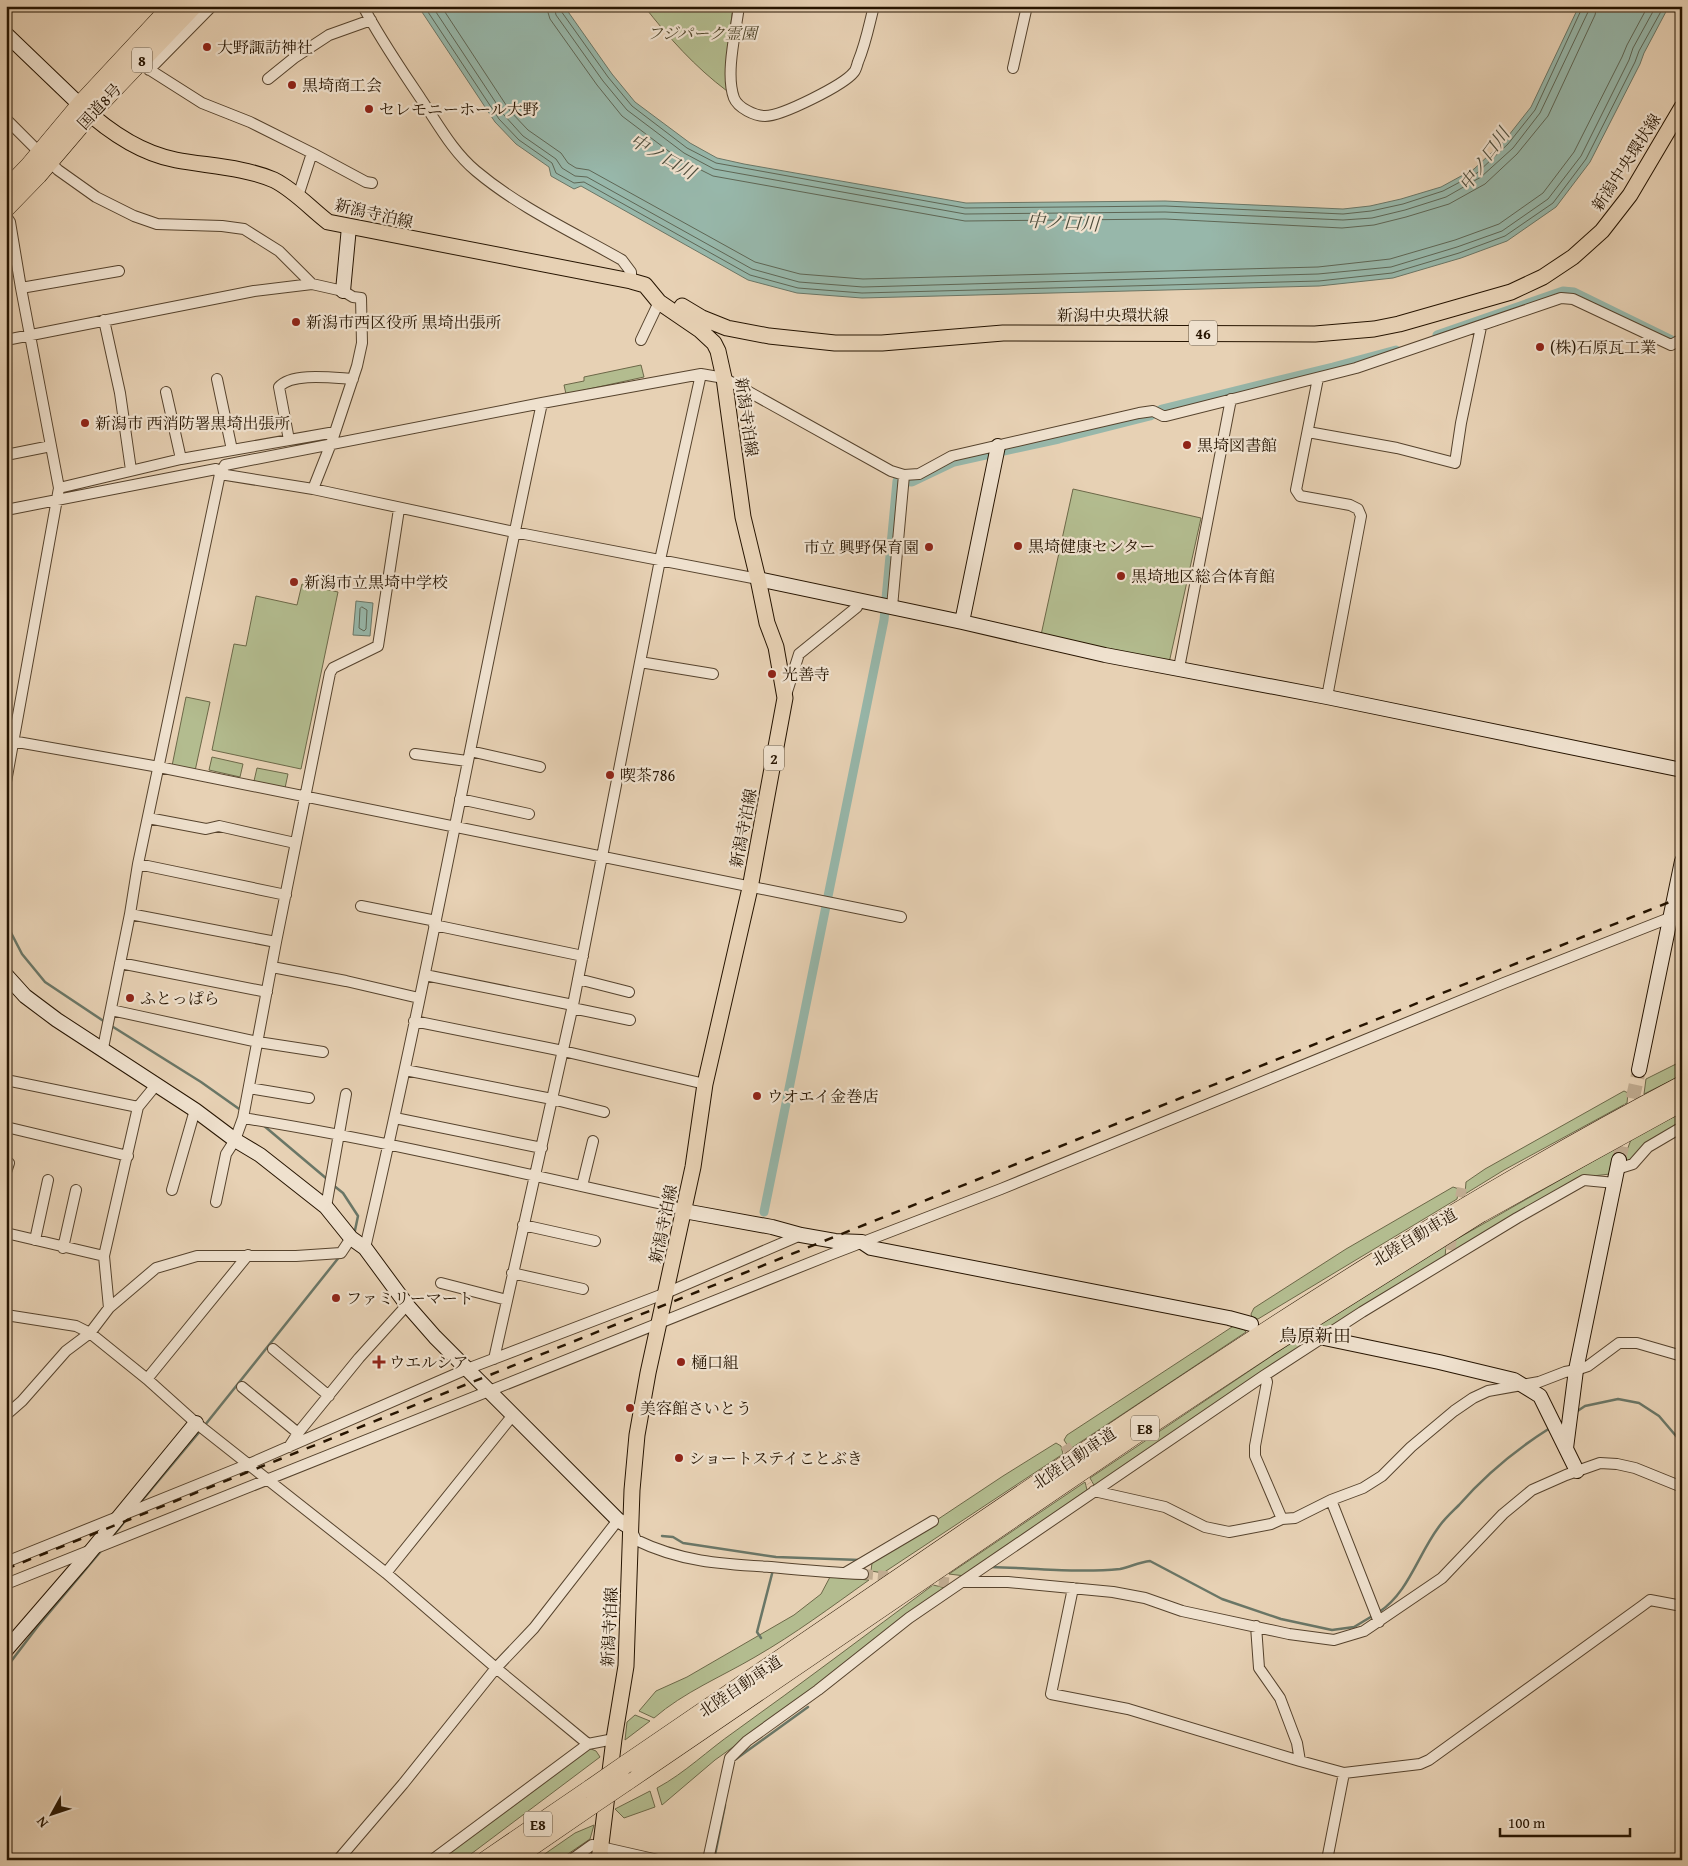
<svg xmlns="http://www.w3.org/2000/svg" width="1688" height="1866" viewBox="0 0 1688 1866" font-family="'Gentium Book Plus','Noto Serif JP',serif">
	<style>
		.green { fill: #b3bc8f; stroke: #6c6848 }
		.water { fill: #97b7aa; stroke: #6a7666 }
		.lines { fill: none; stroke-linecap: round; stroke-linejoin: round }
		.shore { stroke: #5e6655; stroke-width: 1 }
		.stream { stroke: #6a7666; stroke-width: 2.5 }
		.canal { stroke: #97b7aa; stroke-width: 9 }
		.street-tunnel { stroke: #c0ab90; stroke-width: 10; stroke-dasharray: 10 5; stroke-linecap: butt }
		.secondary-tunnel { stroke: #c0ab90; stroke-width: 14; stroke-dasharray: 14 7; stroke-linecap: butt }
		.street-casing { stroke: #56432d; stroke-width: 12 }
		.secondary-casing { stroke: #261400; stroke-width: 16 }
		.primary-casing { stroke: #261400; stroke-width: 17 }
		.highway-casing { stroke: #261400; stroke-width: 19 }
		.street { stroke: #efe1ce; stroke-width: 10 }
		.secondary { stroke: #efe1ce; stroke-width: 14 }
		.primary { stroke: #e7d1b4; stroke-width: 15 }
		.highway { stroke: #e7d1b4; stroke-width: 18 }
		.rail { stroke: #261400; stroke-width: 2.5; stroke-dasharray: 9 9; stroke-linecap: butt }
		.highway-bridge-casing { stroke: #261400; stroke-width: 19; stroke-linecap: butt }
		.highway-bridge { stroke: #e7d1b4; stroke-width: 18 }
		.poi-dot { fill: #8f2418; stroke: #efe1ce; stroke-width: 2 }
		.labels { text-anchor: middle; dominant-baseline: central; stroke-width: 4.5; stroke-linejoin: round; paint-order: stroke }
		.shield { fill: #efe1ce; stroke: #62523e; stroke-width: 1 }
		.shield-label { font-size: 15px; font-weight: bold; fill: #261400 }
		.park-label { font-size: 16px; font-style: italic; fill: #50462b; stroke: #efe1ce }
		.poi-label { font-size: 16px; fill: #261400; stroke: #efe1ce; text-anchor: start }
		.street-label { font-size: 16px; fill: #261400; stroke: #efe1ce }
		.water-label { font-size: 18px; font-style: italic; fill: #4e4d3c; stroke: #efe1ce }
		.neighbourhood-label { font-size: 18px; fill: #261400; stroke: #efe1ce }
	</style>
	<rect width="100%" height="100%" fill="#e7d1b4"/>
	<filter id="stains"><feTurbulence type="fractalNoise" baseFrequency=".004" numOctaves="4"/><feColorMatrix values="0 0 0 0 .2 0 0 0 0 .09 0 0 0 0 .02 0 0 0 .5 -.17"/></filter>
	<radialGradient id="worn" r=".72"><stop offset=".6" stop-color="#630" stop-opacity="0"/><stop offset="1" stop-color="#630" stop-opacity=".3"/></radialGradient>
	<path class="green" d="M644 6H733L727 58V91C695 67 669 38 644 6Z
		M641 365 644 377 566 394 564 385 584 381V377Z
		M1073 489 1201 518 1169 663 1041 635Z
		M302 584 338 592 301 769 212 750 234 644 246 646 256 596 297 605Z
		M186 697 210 702 195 771 172 766Z
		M212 757 243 764 240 777 209 770Z
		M257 768 288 774 285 788 254 781Z
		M1682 1061V1075L1644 1094 1646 1079Z
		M1624 1091 1628 1093 1627 1103 1504 1170 1465 1194 1466 1182 1485 1169Z
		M1682 1113V1123L1634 1158 1627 1161H1623L1632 1137Z
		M1616 1148 1610 1174 1584 1177 1452 1255 1455 1240Z
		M1453 1187 1459 1189 1457 1199 1258 1319 1252 1318 1251 1314 1254 1308 1346 1249Z
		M1446 1245 1445 1258 1326 1332 1311 1330Z
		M1235 1325 1241 1326 1246 1332 1070 1449 1064 1440 1067 1435Z
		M1305 1335 1307 1341 1302 1349 1095 1487 1090 1478 1291 1343Z
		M1056 1443 1061 1446 1063 1454 883 1573 871 1571 872 1563 1003 1476Z
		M1085 1482 1087 1490 965 1576 949 1574Z
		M830 1577 869 1580C831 1607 795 1634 755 1657 721 1677 684 1692 654 1718L639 1711 656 1691 687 1677 794 1615 821 1594Z
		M933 1585 946 1588 754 1732 715 1760 662 1805 657 1788C685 1773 708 1750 734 1732 801 1684 867 1634 933 1585Z
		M635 1715 650 1721 625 1740 627 1722Z
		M591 1749 596 1751 600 1757 463 1860H439L586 1750Z
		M650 1791 655 1807 624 1818 615 1809Z
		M594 1825 590 1839 559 1860H536L575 1833Z"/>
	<path class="water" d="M418 6H564L612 74 635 102 690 143 717 158 744 164 966 203 1165 201 1343 209 1370 206 1401 199 1441 187 1474 169 1505 140 1531 107 1579 6H1669L1644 53 1640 64 1590 162 1556 207 1507 241 1461 258 1393 278 1319 286 862 298 797 293 748 280 581 186 574 189 551 176 549 167 516 144 495 122Z
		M356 601 373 603 370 636 353 635Z"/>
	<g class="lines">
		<path class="shore" d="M424 6 499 119 519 140 552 163 556 173 574 183 584 182 750 275 798 288 862 293 1319 281 1392 273 1459 253 1505 236 1553 203 1586 159 1635 62 1639 51 1664 6
			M432 6 504 115 523 136 556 159 562 168 575 176 587 177 752 269 799 282 863 287 1318 274 1391 267 1457 247 1502 231 1548 199 1581 156 1629 60 1633 48 1656 6
			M441 6 510 111 528 130 561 153 568 163 576 168 589 170 755 262 800 274 863 279 1318 267 1390 259 1455 240 1499 224 1543 193 1574 152 1622 57 1627 45 1648 6
			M546 6 550 19 597 85 622 116 679 159 713 176 965 221 1165 219 1342 228 1374 225 1406 217 1449 204 1485 184 1517 154 1548 116 1595 15 1597 6
			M554 6 556 15 603 81 627 110 684 153 714 169 965 214 1165 212 1343 220 1372 218 1405 210 1446 197 1481 177 1513 148 1540 113 1588 12 1589 6
			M560 6 561 11 608 77 632 106 687 148 716 163 965 208 1165 206 1343 214 1371 211 1403 204 1443 191 1477 173 1508 144 1535 110 1583 6
			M362 607 367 610 366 629 364 631 359 628 360 609Z"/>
		<path class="stream" d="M6 923 22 954 45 982 105 1022
			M110 1025 201 1082 242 1111
			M263 1125 327 1179
			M333 1185 343 1193 358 1216 354 1235
			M1576 1412 1585 1406 1618 1399 1639 1403 1659 1416 1682 1443
			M205 1425 340 1256
			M139 1504 201 1430
			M662 1536 673 1537 683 1543 776 1557 860 1560
			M112 1537 129 1516
			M991 1567C1033 1568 1078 1573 1120 1569 1130 1567 1139 1562 1150 1561L1222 1599 1281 1619 1332 1630 1354 1627 1374 1615
			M1379 1612C1408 1593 1418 1555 1438 1528 1444 1519 1452 1512 1459 1505 1486 1474 1515 1450 1550 1428
			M761 1638 757 1632 773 1570
			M6 1668 38 1626 101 1551
			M736 1759 808 1707
			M714 1860 725 1805"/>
		<path class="canal" d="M1437 335 1563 291 1574 292 1682 345
			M764 1212 884 620 897 481 912 482 954 462 1059 439 1150 416 1162 409 1333 367 1396 350"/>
		<path class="street-tunnel" d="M1457 1212 1462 1188
			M1450 1250 1454 1229
			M1065 1445 1090 1483
			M863 1574 897 1577
			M924 1580 953 1583"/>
		<path class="secondary-tunnel" d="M1619 1160 1639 1070"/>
		<g class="street-casing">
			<path id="street" d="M363 6C380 39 401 69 421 99 438 124 453 152 476 171 520 208 573 232 622 260L631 272V281
				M739 6C736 31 725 74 734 98 738 108 755 116 765 116 782 116 844 85 854 72 856 70 857 65 858 62 866 43 869 25 874 6
				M139 63 202 103 250 122 312 153 366 182 372 183
				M1013 68 1027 6
				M149 70 212 6
				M268 79 294 58 329 35 371 20
				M6 119 40 153
				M49 161 58 170 96 197 134 216 157 224 222 226 244 229 279 251 312 284
				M295 193 300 190 312 153
				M6 216 10 222 21 288 59 488 6 782
				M21 288 119 271
				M104 320 120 393 131 470
				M6 340 254 291 312 284 343 291 353 297 361 298 362 343 357 366 332 441 313 489
				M641 340 659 302
				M1318 378 1296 490 1300 496 1350 505 1358 509 1361 516 1327 697
				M217 379 232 450
				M166 392 181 459
				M1308 432 1397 448 1455 463 1461 423 1481 327
				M289 440 279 387C292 372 334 378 353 379
				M6 455 51 446
				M59 488 181 459 335 432
				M6 510 216 469 220 474 313 489 514 532 758 579
				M892 607 904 475
				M640 662 713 674
				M1179 668 1231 399
				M786 695 799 654 857 607 859 601
				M6 740 159 767 901 917
				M470 751 540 767
				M415 754 467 761
				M460 799 529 814
				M148 818 206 829 219 826 295 843
				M138 864 286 895
				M361 906 436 921
				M130 914 276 942
				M434 925 583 956
				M120 963 267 992
				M272 967 346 981 419 998
				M425 975 573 1005
				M578 979 629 992
				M572 1008 630 1020
				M111 1010 258 1042 323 1052
				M414 1021 563 1051 705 1084
				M103 1048 130 914 138 864 220 474 225 465 542 403 701 374 724 378 891 471 904 475 919 474 952 456 1139 413 1153 411 1163 416H1166L1356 368 1561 298 1573 299 1671 345 1682 339
				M405 1070 552 1099 604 1112
				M6 1080 138 1107
				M249 1088 309 1098
				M243 1118C387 1141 530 1175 672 1206L684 1211
				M395 1118 542 1148
				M6 1127 128 1156
				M1617 1169 1633 1164 1648 1147 1682 1127
				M6 1172 9 1163
				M582 1186 593 1141
				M172 1190 195 1110
				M216 1202 226 1154 235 1140 243 1118 276 942 330 673 333 668 378 646 399 509
				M326 1207 346 1094
				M523 1225 595 1241
				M6 1233 104 1256
				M35 1240 48 1180
				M63 1248 76 1190
				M365 1248C430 968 481 684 542 403
				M512 1273 583 1289
				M441 1283 507 1300
				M109 1308 104 1256 138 1107 156 1085
				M6 1315 76 1326 90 1333 147 1379 196 1423 386 1573 496 1668 588 1744 614 1739
				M273 1349 329 1396
				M494 1359 573 1005 660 560 701 374
				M1265 1375 1267 1382 1255 1446V1456L1282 1519
				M147 1379 248 1255
				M242 1387 298 1433
				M6 1415 22 1401 66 1351 90 1333 109 1308 156 1268 197 1256H296L341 1253 351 1238
				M289 1447 298 1433 359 1358 407 1305
				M1094 1491 1165 1507 1205 1527 1229 1532 1271 1524 1282 1519 1295 1518 1331 1500 1363 1488 1382 1476 1411 1447 1454 1411 1473 1398 1488 1391 1539 1382 1565 1372 1576 1370 1588 1366 1619 1343H1637L1682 1356
				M1331 1500 1379 1622
				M632 1531 636 1540C681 1562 722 1564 771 1567 802 1570 833 1573 863 1574
				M6 1562 249 1464 467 1369 666 1293 801 1235
				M386 1573 513 1415
				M845 1573 933 1521
				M962 1582H1008L1113 1592 1145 1598 1182 1611 1289 1634 1334 1640 1364 1631 1442 1578 1503 1514 1532 1490 1566 1475 1600 1463 1617 1464 1635 1468 1682 1487
				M6 1584 832 1254 1001 1189 1504 983 1682 913
				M1073 1588 1051 1694 1128 1709 1300 1761 1344 1773 1420 1764 1429 1760 1642 1606 1650 1600 1682 1606
				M1256 1626 1259 1668 1280 1698 1297 1743 1300 1761
				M338 1860 403 1784 496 1668 534 1628 618 1520
				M432 1860 588 1744
				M571 1860 592 1845 658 1860
				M708 1860 730 1758 747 1741 818 1690 909 1618 1265 1375 1362 1312 1517 1218 1584 1180 1615 1183
				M1327 1860 1344 1773"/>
		</g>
		<g class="secondary-casing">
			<path id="secondary" d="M6 34 80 105
				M343 291 349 227
				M758 579 962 622 1105 655 1327 697 1682 770
				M962 622 998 446
				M6 975 25 996 57 1020 195 1110 235 1140 260 1155 326 1207 351 1238 365 1248 407 1305 435 1337 618 1520 631 1528
				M1639 1070 1682 861
				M684 1211 772 1227 801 1235 835 1241 862 1242 871 1248 1229 1318 1251 1324
				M1312 1333 1324 1338 1439 1362 1514 1380 1540 1396 1577 1471
				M1566 1448 1576 1370 1619 1160
				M6 1650 82 1562 196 1423"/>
		</g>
		<g class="primary-casing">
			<path id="primary" d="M81 106C108 131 139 153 176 160 208 166 244 167 274 180 294 190 310 208 328 222L631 281 645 285 659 302 700 330 714 343 718 351 724 378 743 517 758 579 767 623 776 647 785 698 750 888 705 1084 693 1167 648 1373 637 1435 632 1490 626 1666 614 1739 599 1860
				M682 306 702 318 727 328 769 336 835 343H882L1003 333 1315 334 1374 329 1399 324 1511 292 1543 277 1573 257 1602 231 1630 195 1682 107"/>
		</g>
		<g class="highway-casing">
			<path id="highway" d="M6 190 29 166 80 105 172 6
				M6 208 38 175 90 114 193 6
				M626 1764C774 1663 921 1562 1069 1462 1268 1327 1469 1197 1682 1085
				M626 1782 1135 1435 1268 1347 1481 1213 1682 1102
				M486 1860 590 1789
				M512 1860 592 1805"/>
		</g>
		<use href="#street" class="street"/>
		<use href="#secondary" class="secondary"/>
		<use href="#primary" class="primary"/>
		<use href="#highway" class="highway"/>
		<path class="rail" d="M6 1569 1682 897"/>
		<g class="highway-bridge-casing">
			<path id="highway-bridge" d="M590 1789 626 1764
				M592 1805 626 1782"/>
		</g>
		<use href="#highway-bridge" class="highway-bridge"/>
	</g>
	<g class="poi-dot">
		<circle cx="207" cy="47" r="5"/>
		<circle cx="292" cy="85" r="5"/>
		<circle cx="369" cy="109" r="5"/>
		<circle cx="296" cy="322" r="5"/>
		<circle cx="1540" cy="347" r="5"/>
		<circle cx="85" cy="423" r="5"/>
		<circle cx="1187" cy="445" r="5"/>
		<circle cx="1018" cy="546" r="5"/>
		<circle cx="929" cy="547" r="5"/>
		<circle cx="1121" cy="576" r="5"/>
		<circle cx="294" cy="582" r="5"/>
		<circle cx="772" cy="674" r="5"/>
		<circle cx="610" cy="775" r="5"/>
		<circle cx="130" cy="998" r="5"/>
		<circle cx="757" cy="1096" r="5"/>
		<circle cx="336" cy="1298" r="5"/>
		<path d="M376.5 1354.5h5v5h5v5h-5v5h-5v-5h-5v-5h5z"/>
		<circle cx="681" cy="1362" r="5"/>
		<circle cx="630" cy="1408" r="5"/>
		<circle cx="679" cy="1458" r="5"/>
	</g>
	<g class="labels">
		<g class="shield">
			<rect x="132" y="47.5" width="20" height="25" rx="4"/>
			<rect x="1189" y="320.5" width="28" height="25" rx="4"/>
			<rect x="764" y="745.5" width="20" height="25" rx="4"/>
			<rect x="1131" y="1415.5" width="28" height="25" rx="4"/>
			<rect x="524" y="1811.5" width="28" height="25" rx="4"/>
		</g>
		<g class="shield-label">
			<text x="142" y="60">8</text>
			<text x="1203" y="333">46</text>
			<text x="774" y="758">2</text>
			<text x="1145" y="1428">E8</text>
			<text x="538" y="1824">E8</text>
		</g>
		<g class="park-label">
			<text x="702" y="33">フジパーク霊園</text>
		</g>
		<g class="poi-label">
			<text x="217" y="47">大野諏訪神社</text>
			<text x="302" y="85">黒埼商工会</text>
			<text x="379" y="109">セレモニーホール大野</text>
			<text x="306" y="322">新潟市西区役所 黒埼出張所</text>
			<text x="1550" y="347">(株)石原瓦工業</text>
			<text x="95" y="423">新潟市 西消防署黒埼出張所</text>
			<text x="1197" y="445">黒埼図書館</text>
			<text x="1028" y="546">黒埼健康センター</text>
			<text x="919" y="547" text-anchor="end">市立 興野保育園</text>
			<text x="1131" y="576">黒埼地区総合体育館</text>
			<text x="304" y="582">新潟市立黒埼中学校</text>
			<text x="782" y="674">光善寺</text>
			<text x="620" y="775">喫茶786</text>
			<text x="140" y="998">ふとっぱら</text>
			<text x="767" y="1096">ウオエイ金巻店</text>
			<text x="346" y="1298">ファミリーマート</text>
			<text x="389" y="1362">ウエルシア</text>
			<text x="691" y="1362">樋口組</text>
			<text x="640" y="1408">美容館さいとう</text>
			<text x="689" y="1458">ショートステイことぶき</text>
		</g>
		<g class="street-label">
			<text transform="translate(99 106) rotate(-47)">国道8号</text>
			<text transform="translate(1626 162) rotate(-57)">新潟中央環状線</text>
			<text transform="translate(374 213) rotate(13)">新潟寺泊線</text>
			<text x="1113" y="315">新潟中央環状線</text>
			<text transform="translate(747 417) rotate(82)">新潟寺泊線</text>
			<text transform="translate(743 828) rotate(-79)">新潟寺泊線</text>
			<text transform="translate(663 1224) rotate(-78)">新潟寺泊線</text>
			<text transform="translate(1414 1237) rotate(-31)">北陸自動車道</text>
			<text transform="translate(1074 1458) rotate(-34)">北陸自動車道</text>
			<text transform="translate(609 1627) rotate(-87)">新潟寺泊線</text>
			<text transform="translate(740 1686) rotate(-34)">北陸自動車道</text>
		</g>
		<g class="water-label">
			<text transform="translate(663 156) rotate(30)">中ノ口川</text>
			<text transform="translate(1484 159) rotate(-54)">中ノ口川</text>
			<text transform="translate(1063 222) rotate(3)">中ノ口川</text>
		</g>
		<g class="neighbourhood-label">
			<text x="1315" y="1335">鳥原新田</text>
		</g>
	</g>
	<rect width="1688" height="1866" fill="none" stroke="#e7d1b4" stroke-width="25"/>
	<rect x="8" y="8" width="1673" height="1851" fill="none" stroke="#261400" stroke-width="2.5"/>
	<rect x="12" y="12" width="1663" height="1841" fill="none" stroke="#261400"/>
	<g transform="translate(52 1814) rotate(230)" stroke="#efe1ce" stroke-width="4" paint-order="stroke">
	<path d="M0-4L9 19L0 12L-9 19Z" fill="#261400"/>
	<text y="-8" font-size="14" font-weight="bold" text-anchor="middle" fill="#261400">N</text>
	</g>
	<path d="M1500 1828v8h130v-8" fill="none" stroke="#261400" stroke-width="2.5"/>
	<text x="1508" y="1828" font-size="15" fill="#261400" stroke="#efe1ce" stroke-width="4" paint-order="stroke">100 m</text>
	<rect width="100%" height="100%" filter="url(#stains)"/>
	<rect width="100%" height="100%" fill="url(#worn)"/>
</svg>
